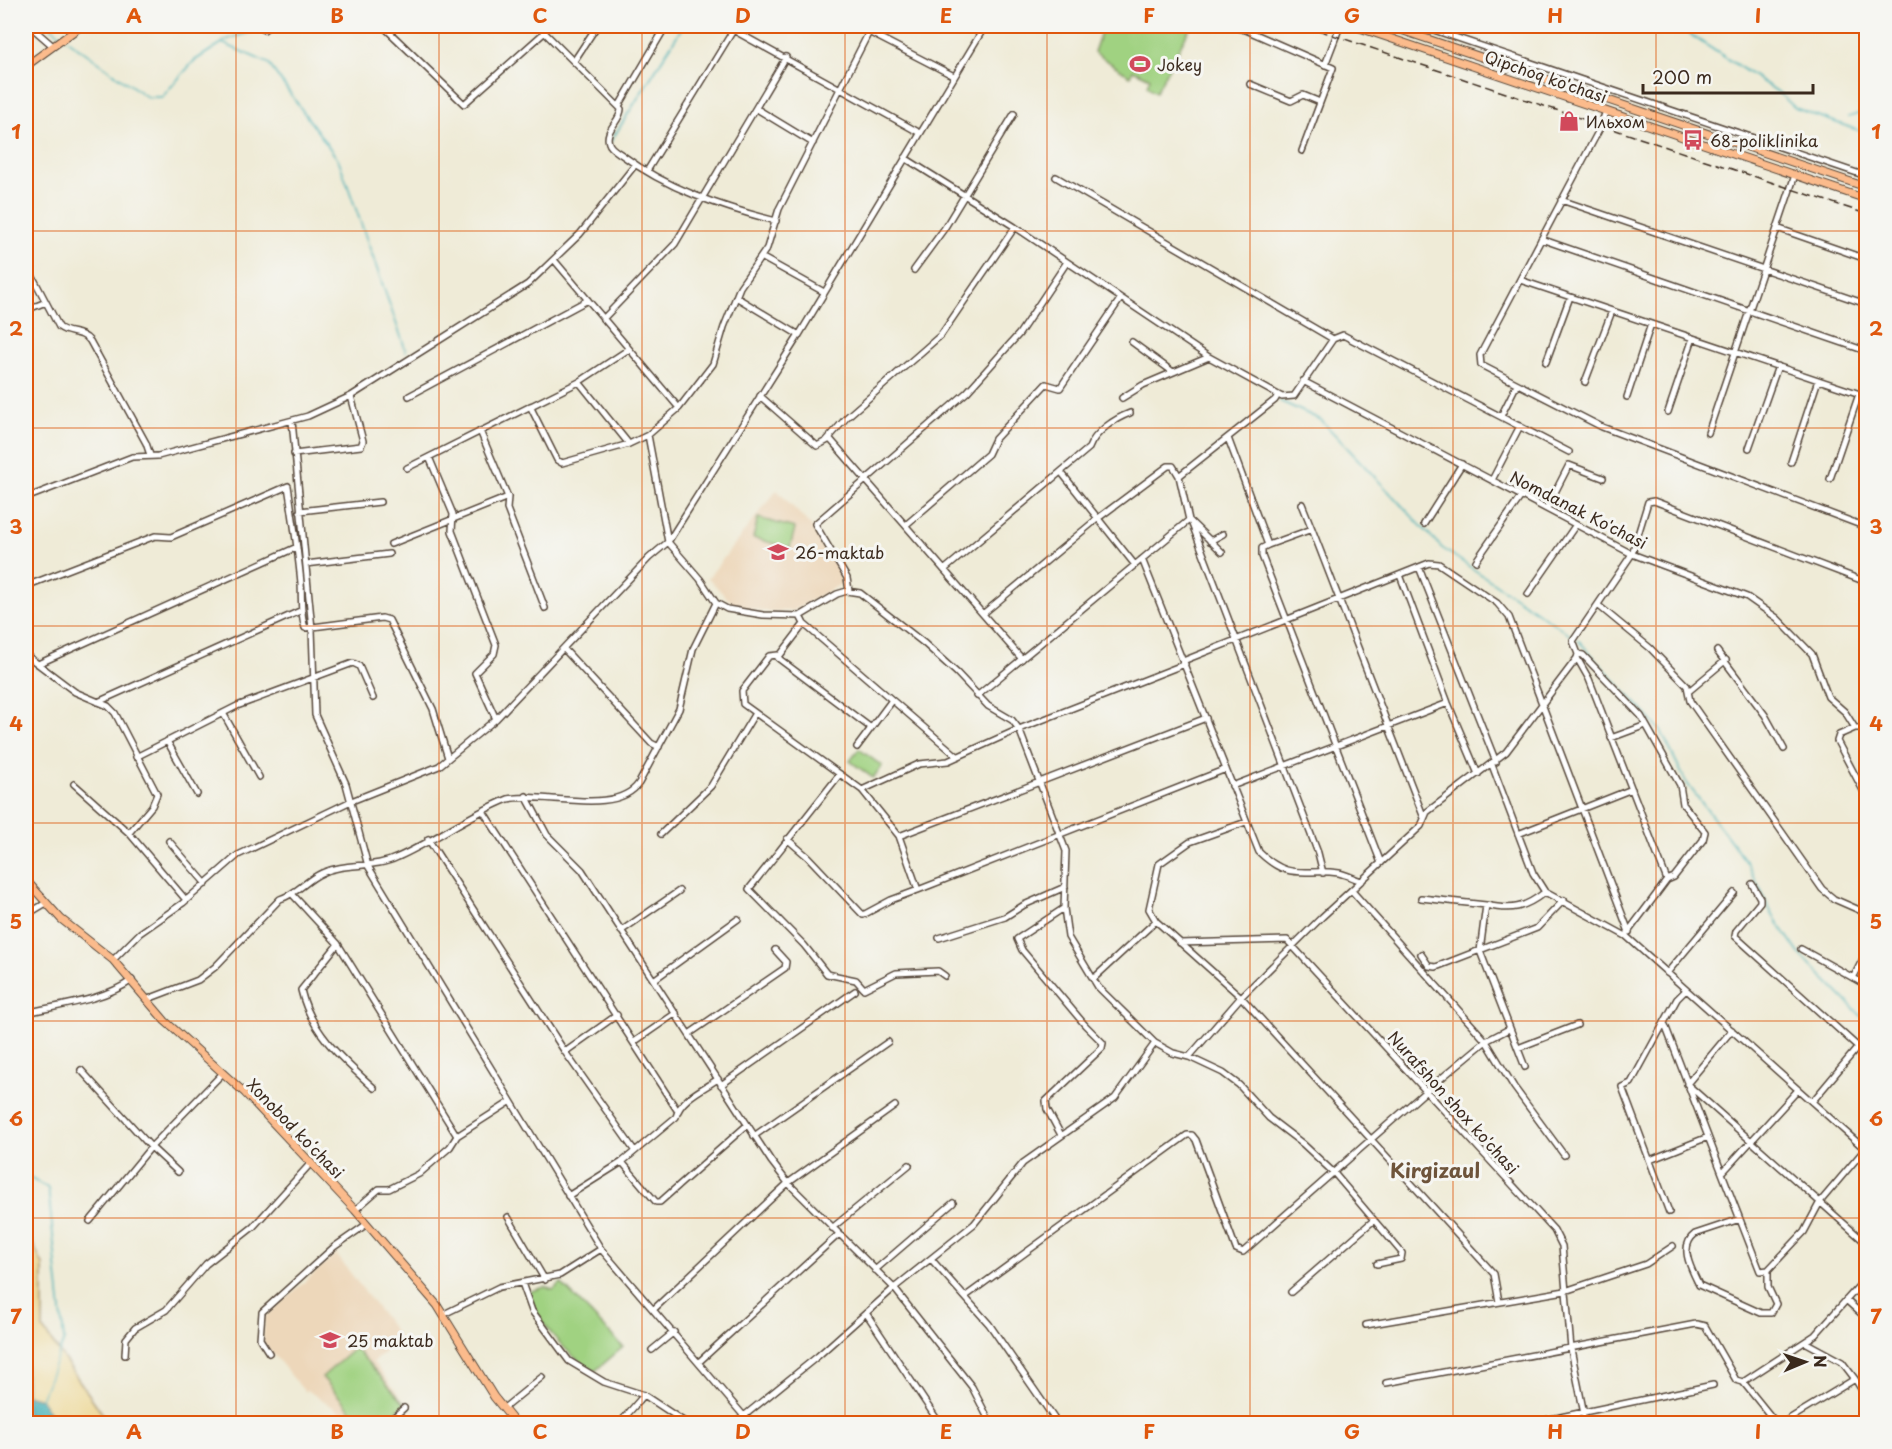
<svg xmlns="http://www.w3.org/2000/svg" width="1892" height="1449" viewBox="0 0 1892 1449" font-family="'Playpen Sans',sans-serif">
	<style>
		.built { fill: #edd7ba }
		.green { fill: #a0d281; stroke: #6e7e50; stroke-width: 1.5 }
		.sand { fill: #eeda9e; stroke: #94825e; stroke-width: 1.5 }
		.water { fill: #3caeb5; stroke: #3c6c6a; stroke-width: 1.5 }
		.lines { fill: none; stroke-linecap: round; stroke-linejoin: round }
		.stream { stroke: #3caeb5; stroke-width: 1.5 }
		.minor-casing { stroke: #56473a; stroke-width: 8 }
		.major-casing { stroke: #56473a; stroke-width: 9 }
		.minor { stroke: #fff; stroke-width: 5 }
		.major { stroke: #fbbb8c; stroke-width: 7 }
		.rail { stroke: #3b2a1e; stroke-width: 1.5; stroke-dasharray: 9 4.5; stroke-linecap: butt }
		.grid { fill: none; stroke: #df570d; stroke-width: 1.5; stroke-opacity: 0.55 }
		.labels { text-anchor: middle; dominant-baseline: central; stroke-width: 6; stroke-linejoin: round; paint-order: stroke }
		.poi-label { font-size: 16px; fill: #3b2a1e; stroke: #f6f6f2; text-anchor: start }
		.street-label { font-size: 16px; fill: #3b2a1e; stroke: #f6f6f2 }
		.quarter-label { font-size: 20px; font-weight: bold; fill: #6e543b; stroke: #f6f6f2 }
		.neatline { fill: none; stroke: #df570d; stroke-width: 2 }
		.grid-label { font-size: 20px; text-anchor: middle; font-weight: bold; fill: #df570d }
	</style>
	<rect width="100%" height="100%" fill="#f6f6f2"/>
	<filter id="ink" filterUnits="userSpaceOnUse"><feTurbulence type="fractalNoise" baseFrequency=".0167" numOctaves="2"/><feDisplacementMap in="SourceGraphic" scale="12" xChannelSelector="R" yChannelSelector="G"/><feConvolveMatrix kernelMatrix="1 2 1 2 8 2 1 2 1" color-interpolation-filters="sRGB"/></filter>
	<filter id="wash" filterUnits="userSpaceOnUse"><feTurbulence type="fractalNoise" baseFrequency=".008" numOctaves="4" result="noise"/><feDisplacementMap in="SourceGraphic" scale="24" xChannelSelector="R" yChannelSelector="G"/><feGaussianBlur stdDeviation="1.35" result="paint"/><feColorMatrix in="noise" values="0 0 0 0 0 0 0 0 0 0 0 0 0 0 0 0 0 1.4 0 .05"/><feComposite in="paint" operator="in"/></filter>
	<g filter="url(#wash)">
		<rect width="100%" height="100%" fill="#efebd7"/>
		<path class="built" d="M777 490 812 527 843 577V583L793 611H764L735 606 708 578Z
			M336 1254 400 1338 373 1362 406 1404 385 1423H357L307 1390 305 1392 263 1342 265 1317Z"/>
		<path class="green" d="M1103 26H1191L1156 92 1147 86 1150 78 1133 70 1130 76 1094 52Z
			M758 518 795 528 790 548 753 538Z
			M859 749 882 766 873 778 850 761Z
			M561 1283 623 1347 595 1371C569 1358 535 1320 528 1292L545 1287 553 1290Z
			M355 1348 405 1404 383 1423H362L322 1377Z"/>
		<path class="sand" d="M26 1230 43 1265V1329L109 1423H26Z"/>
		<path class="water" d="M26 1395 41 1399 55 1423H26Z"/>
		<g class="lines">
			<path class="stream" d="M50 26 62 36
				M1677 26 1778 92 1795 108 1866 133
				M66 39 147 97H162L194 61 222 43 268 63 339 161 406 351
				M223 42C235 34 250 36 262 26
				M1849 117 1866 111
				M611 141 683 26
				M1280 401 1321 420 1442 548 1574 637
				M1578 640 1661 731 1686 782 1748 864 1772 914 1798 952 1866 1021
				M26 1176 48 1188 64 1340 41 1399"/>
		</g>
	</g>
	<g filter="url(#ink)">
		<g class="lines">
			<g class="minor-casing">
				<path id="minor" d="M30 26 53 46
					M383 26 464 104 545 32
					M538 26 621 109C621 121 604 130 609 143 610 148 618 152 622 155 667 189 722 207 776 221
					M726 26 920 133
					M857 26 954 76
					M1229 26 1246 30 1333 68 1302 151
					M1422 26 1866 176
					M264 30 269 26
					M869 32 779 209 767 248 740 287 724 327 713 364 679 408 648 435 668 542 700 579 716 603 727 609 763 615 800 616 837 594 847 591 860 593 925 644 957 673 988 706 1012 720 1019 729 1066 851 1064 908 1068 937 1098 987 1155 1043 1173 1053 1189 1057 1223 1073 1239 1085 1269 1118 1303 1144 1334 1173 1402 1253 1401 1259 1377 1264
					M574 61 597 26
					M1325 65 1340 26
					M1250 84 1291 101 1303 95 1320 102
					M619 106 666 26
					M757 109 813 143
					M1606 111 1599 130 1480 355 1481 365 1602 427 1866 527
					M905 158 1015 227 1209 357 1282 397 1294 396 1333 339 1343 335 1569 452
					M647 171 734 29
					M1056 177 1333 339
					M1561 200 1866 304
					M1777 228 1866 259
					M1541 239 1866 351
					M761 257 824 292
					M555 261 679 408
					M26 264 59 327C69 335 81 330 90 341L146 443 150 455
					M914 270 944 229 1014 114
					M1520 280 1866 396
					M736 297 799 335
					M26 310 46 302
					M603 319 675 244 786 57
					M1132 342 1173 372
					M1546 362 1570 297
					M1303 381 1632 554 1747 597 1777 618 1812 654 1828 697 1845 712 1855 728H1866
					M579 382 629 444
					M1585 382 1612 311
					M409 396 588 300
					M760 396 817 446 830 439 1022 659
					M1627 397 1651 324
					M1122 398 1143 385 1209 357
					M530 406 557 460 562 463 629 444 648 435
					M1668 412 1693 338
					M1501 416 1517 384
					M292 421 312 629 315 715 346 784 368 866 601 1249 743 1415
					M480 431 508 497 507 509 545 608
					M1708 433 1795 175
					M1228 438 1268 545 1262 548V556L1381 863
					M827 440 847 417 941 335 1015 227
					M1749 448 1778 366
					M294 454 361 446 363 441 351 396
					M429 457 453 514 452 531 496 645 494 654 475 673 496 719
					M1791 462 1818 380
					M407 468 579 382 629 349
					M1061 472 1135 565
					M1830 479 1859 394
					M1492 480 1520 426
					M26 498 132 457 158 456 308 416 351 396 528 284 580 234 635 165
					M1302 504 1312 529
					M1547 508 1569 465 1603 478
					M300 511 380 502
					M1189 520 1179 476 1275 400 1278 395
					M907 524 988 454 995 439 1046 384 1060 388 1121 298
					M1192 524 1318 853 1323 873
					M1424 524 1462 464
					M1210 541 1223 534
					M391 544 508 497
					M1268 545 1312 529 1424 818
					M1142 559 1259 852C1290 882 1303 868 1339 873 1347 875 1355 879 1362 881
					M1476 561 1522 495
					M306 564 389 554
					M1419 567 1496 762
					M944 570 1089 448C1095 432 1114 419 1130 413
					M1400 575 1448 703 1478 774
					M26 586 155 536 171 537 288 486C293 518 298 550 301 583 302 599 300 613 305 628L382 618 389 620 433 709 448 758
					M849 591 847 578 815 524 967 392 1019 334 1067 262
					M1528 594 1575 526
					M1599 606 1650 648 1687 686 1690 701 1822 889 1834 899 1866 913
					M984 613 1097 519 1168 466H1173L1179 476
					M800 616 804 624 957 756
					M804 624 778 658 871 728
					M564 649 651 743 659 747
					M1717 651 1765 715 1784 749
					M1578 654 1583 655 1641 716 1680 785 1683 804 1705 832 1703 840 1674 877 1667 880
					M26 655 75 692 108 706 115 713 157 794 152 806 129 833
					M778 655 769 656 742 691 743 704 862 790 899 836 918 890 891 900 863 915 808 857 787 839
					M1577 658 1589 679 1667 880 1628 932
					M1183 661 1429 563 1439 564 1497 603 1509 617 1629 932
					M38 664 297 547
					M1689 691 1726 660
					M977 696 1189 520 1222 552
					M98 702 300 611
					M223 713 259 777
					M1855 728 1839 735 1837 741 1866 796
					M1611 738 1646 725
					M167 741 197 794
					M857 747 892 700
					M136 757 237 706 353 663 359 666 373 698
					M1492 765 1533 873 1545 892 1626 936 1866 1150
					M840 774 749 889 804 945 827 974 856 980 864 989 896 973 938 971 945 976
					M74 784 129 833 186 900
					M1232 786 1448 703
					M862 790 919 764 948 761 1019 729 1185 664
					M526 796 547 835 582 870 771 1161 788 1183 894 1288 972 1387 991 1424
					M483 811 677 1110
					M1246 822 1190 842 1159 864 1149 909 1156 921 1241 997 1494 1274 1499 1302
					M661 834 711 786 755 713
					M1518 834 1632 789
					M899 836 1206 718
					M428 839 565 1052 634 1150
					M169 841 206 884
					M1752 884 1760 898V902L1736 931 1735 936 1866 1054
					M918 890 1226 769
					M1352 891 1486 1041 1514 1087 1564 1155
					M293 895 338 944 457 1136
					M1421 898 1486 905 1480 951 1525 1067
					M1486 905C1512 911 1525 908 1545 892
					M26 915 46 903
					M621 931 679 891
					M939 938 1005 917 1024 905 1065 887
					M1180 943 1287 940 1554 1230 1562 1246 1571 1349 1586 1424
					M338 944 301 990C311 1033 343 1060 374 1088
					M1801 949 1866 985
					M1421 954 1429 966 1436 967 1537 928 1564 900
					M113 960 140 933 183 903 238 855 349 802 439 766 496 719 649 558 668 542 799 335 985 26
					M1667 973 1734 893
					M1853 978 1866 953
					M655 979 738 919
					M1093 979 1156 921
					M148 999 198 980 215 967 280 899C297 894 306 880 322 873 346 862 374 869 398 857 436 840 470 814 508 799 542 791 616 817 639 783L679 709 693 649 716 603
					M26 1013C59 1005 103 1001 132 980
					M1665 1025 1722 1173
					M1732 1030 1687 1084 1866 1243
					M689 1034 785 968 786 962 775 950
					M634 1042 676 1013
					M1518 1048 1577 1025
					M565 1052 617 1015
					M1189 1057 1241 997 1322 917 1421 826 1427 812 1506 752 1577 658 1578 654 1573 641 1632 554 1648 502 1654 501 1866 582
					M81 1070 151 1147 178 1172
					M721 1085 855 991
					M1798 1090 1722 1173 1760 1271 1768 1270 1804 1232 1820 1202 1865 1149
					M1812 1102 1858 1047
					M1061 1135 1047 1109 1046 1101 1102 1048 1103 1043 1085 1025 1022 950 1017 939 1064 908
					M754 1136 888 1042
					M1650 1160 1708 1137
					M622 1162 656 1202H660L747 1125
					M568 1196 622 1162 676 1117C680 1099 703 1089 718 1079
					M355 1210 379 1189H389L419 1174 450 1147 457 1136 510 1102
					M1669 1212 1622 1087 1631 1083 1677 999 1686 990
					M508 1217 545 1280
					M1740 1219 1695 1234C1678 1247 1692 1270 1699 1285L1761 1313H1771L1776 1304 1768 1287V1270
					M90 1221 151 1147 223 1073
					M832 1228 909 1165
					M931 1259 989 1324 1058 1424
					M875 1270 953 1203
					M522 1283 532 1311 569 1361 604 1382 644 1395 688 1424
					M1291 1292 1374 1220
					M966 1296 1187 1135H1192L1196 1140 1236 1249 1243 1252 1426 1091 1486 1041 1509 1029
					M1846 1300 1866 1318
					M654 1309 788 1183 895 1106
					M866 1313 940 1424
					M444 1314 499 1287 560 1275 601 1249
					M1366 1325 1565 1291 1646 1264 1673 1246
					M1805 1342 1842 1362 1855 1379
					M652 1350 674 1332
					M269 1353 260 1339 262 1312 334 1247 367 1224
					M125 1355 126 1339 135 1328 166 1310 206 1264 253 1227 311 1163
					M700 1361 839 1234
					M1743 1382 1815 1335 1866 1278
					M1386 1383 1696 1324 1705 1326 1736 1380 1743 1382 1777 1424
					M504 1408 542 1377
					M386 1424 404 1408
					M619 1424 644 1395
					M734 1424 818 1356 894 1288 974 1224 1023 1163 1115 1098 1155 1043
					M1527 1424 1713 1385
					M1781 1424 1855 1379 1866 1397"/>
			</g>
			<g class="major-casing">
				<path id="major" d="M1354 26 1866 199
					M1389 26 1866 187
					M26 66 81 26
					M26 880 61 919 113 960 165 1021 245 1093 355 1210 437 1305 494 1397 516 1424"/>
			</g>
			<use href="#minor" class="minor"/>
			<use href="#major" class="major"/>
			<path class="rail" d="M1306 26 1866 214"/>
		</g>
	</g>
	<path class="grid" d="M236 26V1424M439 26V1424M642 26V1424M845 26V1424M1047 26V1424M1250 26V1424M1453 26V1424M1656 26V1424M26 231H1866M26 428H1866M26 626H1866M26 823H1866M26 1021H1866M26 1218H1866"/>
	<defs>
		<g id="stadium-bare" transform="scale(1.62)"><path d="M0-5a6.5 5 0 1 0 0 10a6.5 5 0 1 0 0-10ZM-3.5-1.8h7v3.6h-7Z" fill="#d1495b" stroke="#f6f6f2" stroke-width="2.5" paint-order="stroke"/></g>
		<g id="shop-bare" transform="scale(1.62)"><path d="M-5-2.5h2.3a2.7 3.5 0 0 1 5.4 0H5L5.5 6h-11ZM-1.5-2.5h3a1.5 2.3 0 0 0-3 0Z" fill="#d1495b" stroke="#f6f6f2" stroke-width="2.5" paint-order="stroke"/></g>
		<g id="bus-bare" transform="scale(1.62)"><path d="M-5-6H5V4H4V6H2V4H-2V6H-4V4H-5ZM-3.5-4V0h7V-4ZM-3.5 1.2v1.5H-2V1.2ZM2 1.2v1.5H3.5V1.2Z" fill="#d1495b" stroke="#f6f6f2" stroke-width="2.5" paint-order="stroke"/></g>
		<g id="school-bare" transform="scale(1.62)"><path d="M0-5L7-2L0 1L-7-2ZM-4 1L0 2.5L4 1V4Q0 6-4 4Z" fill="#d1495b" stroke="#f6f6f2" stroke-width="2.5" paint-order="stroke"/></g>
	</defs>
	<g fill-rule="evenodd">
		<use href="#stadium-bare" x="1140" y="64"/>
		<use href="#shop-bare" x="1569" y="121"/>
		<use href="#bus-bare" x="1693" y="140"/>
		<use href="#school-bare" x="778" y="552"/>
		<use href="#school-bare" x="330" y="1340"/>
	</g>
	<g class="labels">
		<g class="poi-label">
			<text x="1157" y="64">Jokey</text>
			<text x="1586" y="121">Ильхом</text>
			<text x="1710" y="140">68-poliklinika</text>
			<text x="795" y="552">26-maktab</text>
			<text x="347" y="1340">25 maktab</text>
		</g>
		<g class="street-label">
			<text transform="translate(1546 76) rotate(19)">Qipchoq ko'chasi</text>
			<text transform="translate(1579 509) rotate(27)">Nomdanak Ko'chasi</text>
			<text transform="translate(1454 1102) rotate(48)">Nurafshon shox ko'chasi</text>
			<text transform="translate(296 1128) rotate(46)">Xonobod koʻchasi</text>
		</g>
		<g class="quarter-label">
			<text x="1435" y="1170">Kirgizaul</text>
		</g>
	</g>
	<rect width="1892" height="1449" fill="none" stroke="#f6f6f2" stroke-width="66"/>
	<g transform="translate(1805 1362) rotate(88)" stroke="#f6f6f2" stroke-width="4.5" paint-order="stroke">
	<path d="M0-4.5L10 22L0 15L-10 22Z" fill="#3b2a1e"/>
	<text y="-9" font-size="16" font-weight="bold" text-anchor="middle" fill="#3b2a1e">N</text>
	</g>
	<path d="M1643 84v9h170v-9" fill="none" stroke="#3b2a1e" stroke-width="3"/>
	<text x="1652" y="84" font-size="18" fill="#3b2a1e" stroke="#f6f6f2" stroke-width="4.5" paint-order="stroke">200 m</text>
	<rect x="33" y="33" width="1826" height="1383" class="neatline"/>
	<g class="grid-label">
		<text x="134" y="23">A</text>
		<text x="337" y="23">B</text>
		<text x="540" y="23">C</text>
		<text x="743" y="23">D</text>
		<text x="946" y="23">E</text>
		<text x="1149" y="23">F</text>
		<text x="1352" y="23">G</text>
		<text x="1555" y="23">H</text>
		<text x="1758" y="23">I</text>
		<text x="16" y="139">1</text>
		<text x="1876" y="139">1</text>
		<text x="16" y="336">2</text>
		<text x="1876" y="336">2</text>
		<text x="16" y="534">3</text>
		<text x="1876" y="534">3</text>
		<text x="16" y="731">4</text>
		<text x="1876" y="731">4</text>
		<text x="16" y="929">5</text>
		<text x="1876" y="929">5</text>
		<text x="16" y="1126">6</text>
		<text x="1876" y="1126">6</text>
		<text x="16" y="1324">7</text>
		<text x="1876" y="1324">7</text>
		<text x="134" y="1439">A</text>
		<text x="337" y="1439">B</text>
		<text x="540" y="1439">C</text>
		<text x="743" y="1439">D</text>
		<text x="946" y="1439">E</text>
		<text x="1149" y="1439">F</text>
		<text x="1352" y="1439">G</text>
		<text x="1555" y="1439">H</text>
		<text x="1758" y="1439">I</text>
	</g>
</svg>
